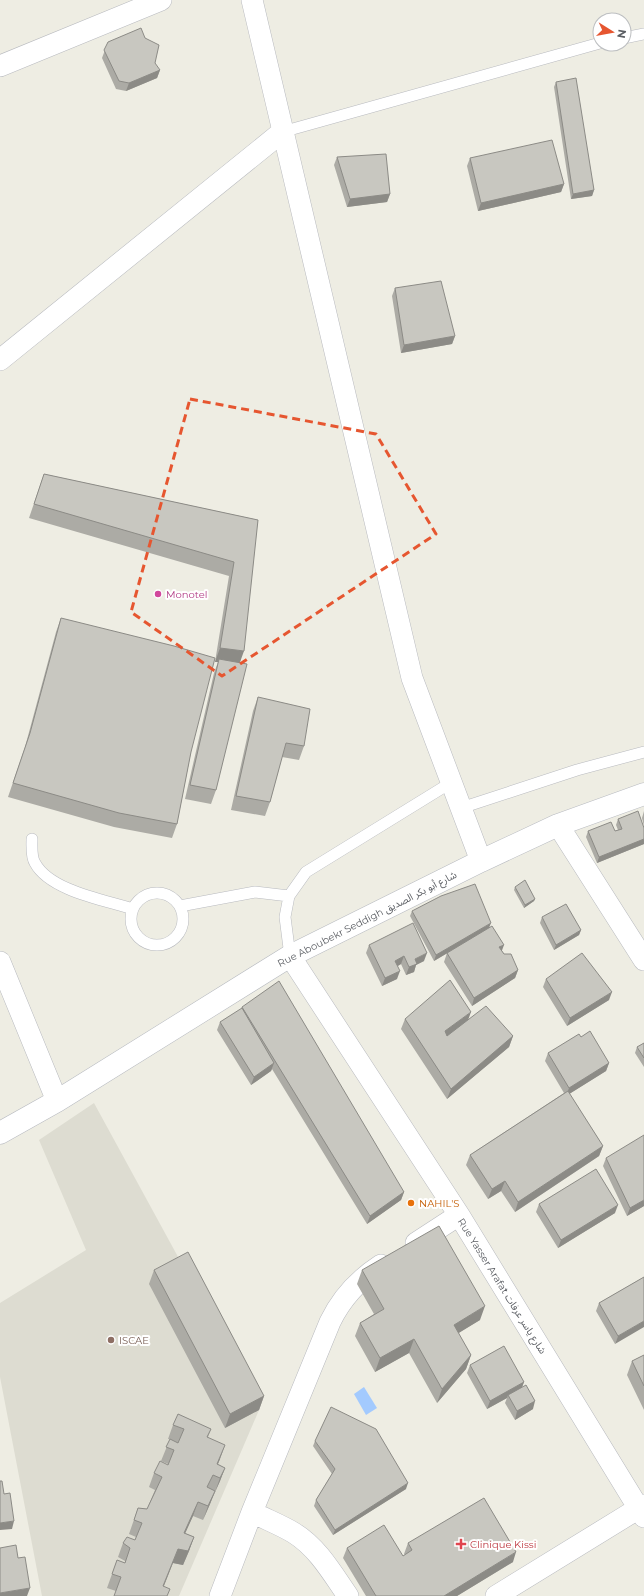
<svg xmlns="http://www.w3.org/2000/svg" width="644" height="1596" viewBox="0 0 644 1596" font-family="Montserrat,'Noto Sans Arabic',sans-serif">
	<style>
		.education { fill: #dddcd1 }
		.water { fill: #a3cafe }
		.lines { fill: none; stroke-linecap: round; stroke-linejoin: round }
		.lane-casing { stroke: #b8babf; stroke-width: 12 }
		.street-casing { stroke: #b8babf; stroke-width: 22 }
		.secondary-casing { stroke: #b8bbc1; stroke-width: 23 }
		.lane { stroke: #fff; stroke-width: 11 }
		.street { stroke: #fff; stroke-width: 21 }
		.secondary { stroke: #fff; stroke-width: 22 }
		.wall { fill: #acaba5 }
		.shaded-wall { fill: #8c8b86 }
		.building { fill: #c8c7c0; stroke: #8c8b86 }
		.marked { fill: none; stroke: #e65630; stroke-width: 3; stroke-dasharray: 8 5; stroke-linejoin: round }
		.hotel-dot { fill: #d1479c; stroke: #fff; stroke-width: 1.5 }
		.food-dot { fill: #e8710a; stroke: #fff; stroke-width: 1.5 }
		.education-dot { fill: #8d6e63; stroke: #fff; stroke-width: 1.5 }
		.health-dot { fill: #e0444e; stroke: #fff; stroke-width: 1.5 }
		.labels { text-anchor: middle; dominant-baseline: central; stroke-width: 4; stroke-linejoin: round; paint-order: stroke }
		.hotel-label { font-size: 10px; fill: #b23c85; stroke: #fff; text-anchor: start }
		.street-label { font-size: 10px; fill: #5b5e63; stroke: #fff }
		.food-label { font-size: 10px; fill: #c56008; stroke: #fff; text-anchor: start }
		.education-label { font-size: 10px; fill: #785e54; stroke: #fff; text-anchor: start }
		.health-label { font-size: 10px; fill: #be3a42; stroke: #fff; text-anchor: start }
	</style>
	<rect width="100%" height="100%" fill="#eeede3"/>
	<path class="education" d="M94 1103 183 1266 259 1410 179 1596H42L0 1377V1303L86 1250 39 1140Z"/>
	<path class="water" d="M364 1387 377 1408 366 1415 354 1394Z"/>
	<g class="lines">
		<g class="lane-casing">
			<path id="lane" d="M624 38 644 34
				M282 132 600 43
				M461 808 577 770 644 752
				M32 839C32 846 31 857 35 863 50 891 105 900 133 909
				M131 919a26 26 0 1 1 52 0a26 26 0 1 1-52 0Z
				M180 906 255 892 289 896
				M290 956 285 917 289 896 306 872 452 782"/>
		</g>
		<g class="street-casing">
			<path id="street" d="M252 0 412 678 481 861
				M0 66 161 0
				M0 360 282 132
				M558 825 644 960
				M290 956 459 1215 644 1517
				M0 962 57 1101
				M416 1243 459 1215
				M252 1512C265 1519 281 1525 294 1533 318 1548 332 1573 348 1596
				M220 1596 252 1512 330 1322C342 1297 358 1280 381 1265
				M496 1596 644 1505"/>
		</g>
		<g class="secondary-casing">
			<path id="secondary" d="M0 1133 57 1101 290 956 481 861 558 825 644 794"/>
		</g>
		<use href="#lane" class="lane"/>
		<use href="#street" class="street"/>
		<use href="#secondary" class="secondary"/>
	</g>
	<path class="wall" d="M108 42 160 70 157 78 126 91 116 89 102 58Z
		M556 82 594 190 592 196 571 199 554 87Z
		M337 157 390 194 387 202 347 207 334 165Z
		M470 158 564 184 561 192 478 211 467 166Z
		M395 288 455 336 452 344 401 353 392 296Z
		M44 474 258 520 240 663 216 790 211 804 185 799 214 673 218 662H215L229 576 29 518Z
		M61 618 191 752 177 824 172 838 114 827 8 797 25 747 56 632Z
		M258 697 304 746 299 760 282 757 270 802 265 816 231 810 253 711Z
		M644 811V826L642 818Z
		M618 819 644 828V844L597 863 586 837 588 831H615L618 830 616 825Z
		M515 887 535 899 534 901 524 908 514 890Z
		M412 911 489 928 504 954 518 970 515 978 472 1006 444 962 447 953 463 944 434 961 410 916Z
		M542 917 581 930 579 935 554 950 540 923Z
		M369 945 424 961 416 965 414 972 406 975 401 964 398 966 397 979 382 986 366 953Z
		M546 979 609 1000 567 1026 543 987Z
		M242 1007 404 1192 401 1200 367 1224 272 1069 271 1071 251 1085 217 1030 220 1022 241 1009Z
		M405 1019 468 1020 513 1036 509 1047 447 1099 401 1029Z
		M581 1037 609 1063 606 1071 569 1094 603 1146 599 1156 515 1212 501 1191 488 1199 466 1165 470 1155 564 1093 545 1061 548 1053Z
		M644 1043V1067L635 1053 637 1047Z
		M606 1158 644 1206 627 1216 603 1166Z
		M539 1204 615 1213 558 1248 536 1212Z
		M154 1270 264 1396 259 1410 225 1428 149 1284Z
		M362 1270 480 1320 458 1333 471 1355 466 1369 437 1403 409 1353 375 1372 355 1336 360 1323 374 1314 357 1284Z
		M644 1277 615 1344 596 1311 599 1303Z
		M644 1355V1410L627 1375 632 1361Z
		M470 1365 524 1382 522 1387 533 1409 515 1420 505 1403 507 1398 487 1409 467 1373Z
		M173 1425 211 1429 208 1437 220 1459 218 1464 225 1468 220 1481 203 1520 193 1516 185 1533 194 1537 189 1551 183 1565 173 1563 116 1591 107 1588 117 1560 125 1563V1561L118 1557 123 1543 135 1540 136 1537 129 1534 138 1508 147 1509 155 1490 149 1487 154 1473 168 1465V1464L161 1461 170 1439H168Z
		M315 1441 406 1489 333 1535 314 1506 316 1500 332 1474 313 1446Z
		M408 1543 513 1562 457 1596H366L343 1558 347 1548 403 1556 405 1555 404 1554Z"/>
	<path class="shaded-wall" d="M160 70 157 78 126 91 129 83Z
		M564 184 561 192 478 211 481 203Z
		M594 190 592 196 571 199 573 194Z
		M390 194 387 202 347 207 350 199Z
		M455 336 452 344 401 353 404 345Z
		M220 648 244 651 239 665 219 659 218 662H215Z
		M644 839V844L597 863 599 857Z
		M535 899 534 901 524 908 525 905Z
		M491 923 489 928 434 961 436 955Z
		M581 930 579 935 554 950 556 945Z
		M504 945 501 953 499 947Z
		M427 953 424 961 416 965 414 972 406 975 409 967 415 959Z
		M404 956 401 964 392 969 395 961Z
		M518 970 515 978 472 1006 474 998Z
		M400 971 397 979 382 986 385 978Z
		M612 992 609 1000 567 1026 570 1018Z
		M471 1012 467 1023 441 1041 445 1031Z
		M513 1036 509 1047 447 1099 451 1089Z
		M274 1063 271 1071 251 1085 254 1077Z
		M609 1063 606 1071 566 1096 569 1088Z
		M603 1146 599 1156 515 1212 518 1202Z
		M505 1181 501 1191 488 1199 492 1189Z
		M404 1192 401 1200 367 1224 370 1216Z
		M644 1200V1206L627 1216 630 1208Z
		M618 1205 615 1213 558 1248 561 1240Z
		M485 1306 480 1320 449 1339 454 1325Z
		M644 1321V1327L615 1344 618 1336Z
		M414 1339 409 1353 375 1372 380 1358Z
		M471 1355 466 1369 437 1403 442 1389Z
		M524 1382 521 1390 508 1395 507 1398 487 1409 490 1401Z
		M264 1396 259 1410 225 1428 230 1414Z
		M535 1401 533 1409 515 1420 517 1411Z
		M225 1445 220 1459 213 1475 217 1464Z
		M225 1468 220 1481 215 1492 220 1478Z
		M408 1483 406 1489 333 1535 335 1530Z
		M215 1491 210 1504 203 1520 208 1506Z
		M198 1502 193 1516 179 1547 184 1533Z
		M14 1521 12 1529 0 1530V1523Z
		M194 1537 189 1551 183 1565 173 1563 160 1596 163 1586 178 1549Z
		M516 1552 513 1562 457 1596H444Z
		M30 1588 27 1596H0V1593Z"/>
	<path class="building" d="M141 28 145 38 159 45 155 63 160 70 129 83 119 81 104 50 108 42Z
		M576 78 594 190 573 194 556 82Z
		M552 140 564 184 481 203 470 158Z
		M386 154 390 194 350 199 337 157Z
		M441 281 455 336 404 345 395 288Z
		M44 474 258 520 244 651 220 648 234 562 34 504Z
		M61 618 174 646 215 658 191 752 177 824 119 813 13 783 30 733Z
		M219 659 247 664 216 790 190 785Z
		M258 697 310 709 304 746 286 743 270 802 236 796Z
		M638 811 644 828V839L599 857 588 831 611 822 615 831 622 829 618 819Z
		M525 880 535 899 525 905 515 887Z
		M475 884 491 923 436 955 412 911 441 896Z
		M566 904 581 930 556 945 542 917Z
		M413 923 427 953 415 959 417 964 409 967 404 956 395 961 400 971 385 978 369 945Z
		M492 926 504 945 499 947 504 954H511L518 970 474 998 447 953Z
		M582 953 612 992 570 1018 546 979Z
		M450 980 471 1012 445 1031 447 1036 486 1006 513 1036 451 1089 405 1019Z
		M279 981 404 1192 370 1216 242 1007Z
		M242 1008 274 1063 254 1077 220 1022Z
		M590 1031 609 1063 569 1088 548 1053 579 1034 581 1037Z
		M644 1043V1058L637 1047Z
		M568 1091 603 1146 518 1202 505 1181 492 1189 470 1155Z
		M644 1135V1200L630 1208 606 1158Z
		M596 1169 618 1205 561 1240 539 1204Z
		M439 1226 485 1306 454 1325 471 1355 442 1389 414 1339 380 1358 360 1323 384 1309 362 1270Z
		M188 1252 264 1396 230 1414 154 1270Z
		M644 1277V1321L618 1336 599 1303Z
		M504 1346 524 1382 490 1401 470 1365Z
		M644 1355V1386L632 1361Z
		M526 1385 535 1401 517 1411 508 1395Z
		M331 1407 376 1429 408 1483 335 1530 316 1500 335 1469 315 1441Z
		M178 1414 211 1429 207 1437 225 1445 217 1464 225 1468 220 1478 213 1475 207 1487 215 1491 208 1506 198 1502 184 1533 194 1537 188 1551 178 1549 163 1586 170 1589 167 1596H114L121 1577 112 1574 117 1560 125 1563 130 1548 123 1543 127 1537 135 1540 142 1523 134 1520 138 1508 147 1509 162 1477 154 1473 160 1461 168 1465 174 1450 166 1447 170 1439 178 1443 184 1429 173 1425Z
		M0 1481H2L4 1494 10 1493 14 1521 0 1523Z
		M484 1498 516 1552 444 1596H376L347 1548 384 1525 403 1556 412 1550 408 1543Z
		M16 1545 18 1558 25 1557 30 1588 0 1593V1548Z"/>
	<path class="marked" d="M190 399 376 434 436 534 222 676 131 612Z"/>
	<circle class="hotel-dot" cx="158" cy="594" r="4"/>
	<circle class="food-dot" cx="411" cy="1203" r="4"/>
	<circle class="education-dot" cx="111" cy="1340" r="4"/>
	<path class="health-dot" d="M459 1538h4v4h4v4h-4v4h-4v-4h-4v-4h4z"/>
	<g class="labels">
		<g class="hotel-label">
			<text x="166" y="594">Monotel</text>
		</g>
		<g class="street-label">
			<text transform="translate(367 919) rotate(-27)">Rue Aboubekr Seddigh شارع أبو بكر الصديق</text>
			<text transform="translate(502 1286) rotate(58)">Rue Yasser Arafat شارع ياسر عرفات</text>
		</g>
		<g class="food-label">
			<text x="419" y="1203">NAHIL'S</text>
		</g>
		<g class="education-label">
			<text x="119" y="1340">ISCAE</text>
		</g>
		<g class="health-label">
			<text x="470" y="1544">Clinique Kissi</text>
		</g>
	</g>
	<g transform="translate(612 32) rotate(101)"><circle r="19" fill="#ffffff" stroke="#bdbfc1"/>
	<path d="M0-3L7 15L0 10L-7 15Z" fill="#e65630"/>
	<text y="-6" font-size="11" font-weight="bold" text-anchor="middle" fill="#5b5e63">N</text>
	</g>
</svg>
